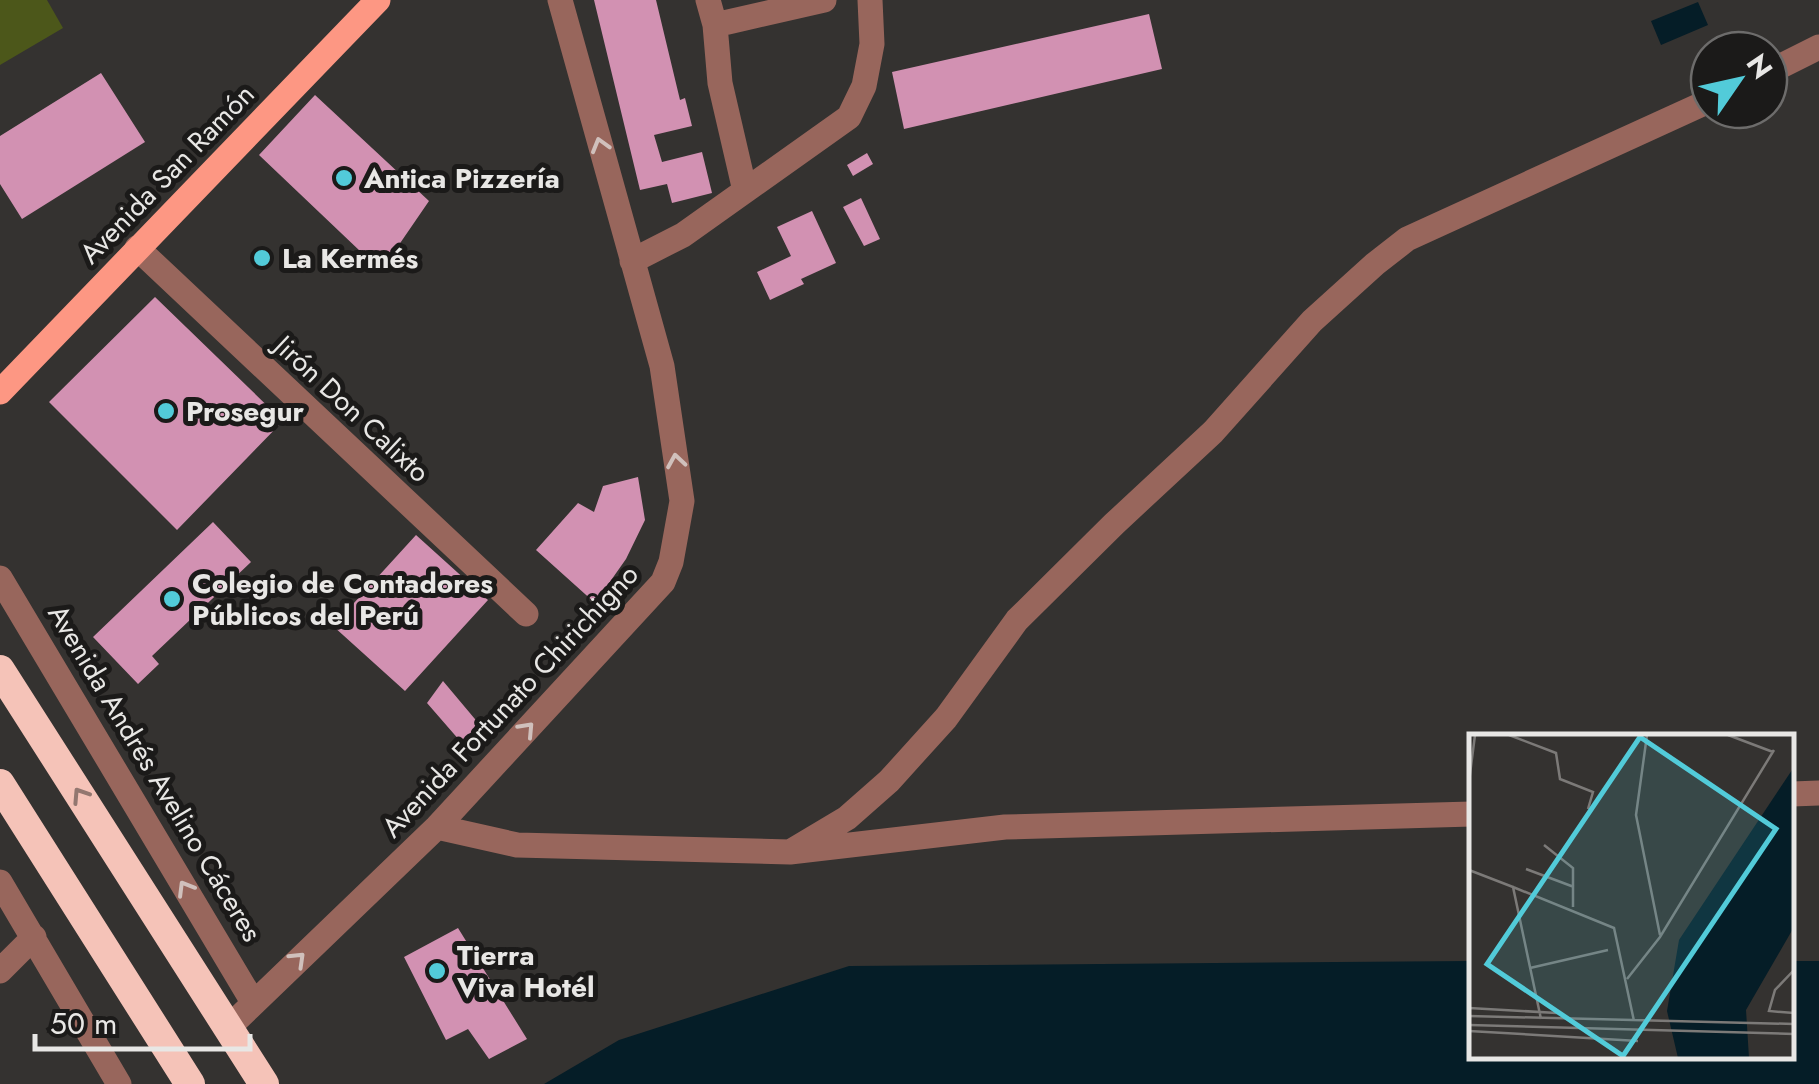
<svg xmlns="http://www.w3.org/2000/svg" width="1819" height="1084" viewBox="0 0 1819 1084" font-family="Jost,sans-serif">
	<style>
		.green { fill: #4c571a }
		.water { fill: #051d27 }
		.building { fill: #d291b2 }
		.lines { fill: none; stroke-linecap: round; stroke-linejoin: round }
		.minor { stroke: #98665c; stroke-width: 25 }
		.major { stroke: #fd9783; stroke-width: 25 }
		.highway { stroke: #f5c3b8; stroke-width: 30 }
		.oneway { stroke: #d0c0bc }
		.oneway2 { stroke: #937770 }
		.poi-dot { fill: #52cbd9; stroke: #1b1a19; stroke-width: 4 }
		.labels { text-anchor: middle; dominant-baseline: central; stroke-width: 10; stroke-linejoin: round; paint-order: stroke }
		.street-label { font-size: 28px; fill: #e8e7e5; stroke: #1b1a19 }
		.poi-label { font-size: 28px; font-weight: bold; fill: #e8e7e5; stroke: #1b1a19; text-anchor: start }
		.inset-road { fill: none; stroke: #7c7a78; stroke-width: 2.5 }
		.view { fill: #52cbd9; fill-opacity: 0.15; stroke: #52cbd9; stroke-width: 5 }
		.inset-edge { fill: none; stroke: #e8e7e5; stroke-width: 5 }
	</style>
	<rect width="100%" height="100%" fill="#343230"/>
	<path class="green" d="M0 0H47L63 28 0 65Z"/>
	<path class="water" d="M1698 2 1708 25 1661 45 1651 21Z
		M1471 961 1472 1056H1792V961H1819V1084H544L619 1040 849 966Z"/>
	<path class="building" d="M594 0H656L680 100 685 98 692 126 654 135 662 162 702 152 712 193 672 203 667 184 640 190Z
		M1149 14 1162 69 904 129 892 72Z
		M101 73 145 142 22 219 0 184V136Z
		M315 95 429 201 381 271 259 155Z
		M867 153 873 164 853 176 847 165Z
		M861 198 880 239 864 246 843 207Z
		M812 211 836 263 801 279 804 284 770 300 757 272 791 256 777 227Z
		M155 297 283 421 177 530 49 402Z
		M638 477 645 520 626 559 595 603 536 550 578 503 594 512 603 486Z
		M213 522 251 562 152 656 159 664 138 684 93 637Z
		M416 535 488 600 405 691 333 626Z
		M443 681 485 731 467 749 427 703Z
		M458 928 527 1039 489 1059 468 1029 446 1040 404 957Z"/>
	<g class="lines">
		<path class="minor" d="M708 0 715 25 720 83 745 191
			M715 25 824 0
			M1769 72 1819 47
			M137 248 526 614
			M632 261 683 235 849 117 864 86 872 44 870 0
			M0 578 253 1002
			M1792 794 1819 793
			M437 827 517 845 790 852 1005 827 1472 814
			M790 852 847 818 889 781 946 718 1017 620 1114 524 1213 432 1312 321 1375 264 1407 239 1709 101
			M0 882 119 1084
			M0 971 34 937
			M228 1028 437 827 663 582 671 562 682 501 662 366 560 0"/>
		<path class="major" d="M0 392 378 0"/>
		<path class="highway" d="M0 670 264 1084
			M0 784 190 1084"/>
	</g>
	<defs><path id="oneway-chevron" d="M-2-3.5L2.5 0L-2 3.5" fill="none" stroke-width="1.6" stroke-linecap="round" stroke-linejoin="round" transform="scale(2.5)"/></defs>
	<g class="oneway">
		<use href="#oneway-chevron" transform="translate(600 145) rotate(-106)"/>
		<use href="#oneway-chevron" transform="translate(676 461) rotate(-99)"/>
		<use href="#oneway-chevron" transform="translate(527 729) rotate(-47)"/>
		<use href="#oneway-chevron" transform="translate(185 888) rotate(-121)"/>
		<use href="#oneway-chevron" transform="translate(298 959) rotate(-44)"/>
	</g>
	<use class="oneway2" href="#oneway-chevron" transform="translate(80 795) rotate(-123)"/>
	<g class="poi-dot">
		<circle cx="344" cy="178" r="10"/>
		<circle cx="262" cy="258" r="10"/>
		<circle cx="166" cy="411" r="10"/>
		<circle cx="172" cy="599" r="10"/>
		<circle cx="437" cy="971" r="10"/>
	</g>
	<g class="labels">
		<g class="street-label">
			<text transform="translate(167 174) rotate(-46)">Avenida San Ramón</text>
			<text transform="translate(352 409) rotate(43)">Jirón Don Calixto</text>
			<text transform="translate(510 701) rotate(-47)">Avenida Fortunato Chirichigno</text>
			<text transform="translate(155 773) rotate(59)">Avenida Andrés Avelino Cáceres</text>
		</g>
		<g class="poi-label">
			<text x="364" y="178">Antica Pizzería</text>
			<text x="282" y="258">La Kermés</text>
			<text x="186" y="411">Prosegur</text>
			<text x="192" y="583">Colegio de Contadores<tspan x="192" dy="32">Públicos del Perú</tspan></text>
			<text x="457" y="955">Tierra<tspan x="457" dy="32">Viva Hotél</tspan></text>
		</g>
	</g>
	<g transform="translate(1469 734)">
		<rect width="325" height="325" fill="#343230"/>
		<path d="M325 33V193L277 276 280 324H209L198 277 210 206Z" fill="#051d27"/>
		<path class="inset-road" d="M40 1 87 19 91 45 124 58 119 75M178 1 167 81 191 201M259 1 304 18M0 48 6 1M75 111 104 134V173M57 135 105 153M0 136 44 153 72 285M44 153 145 194 165 287M61 234 139 216M325 236 306 256 300 277 325 279M158 245 191 203 305 16M0 274 88 279M0 282 325 290M0 291 325 300M0 297 169 307"/>
		<path class="view" d="M171 3 307 95 154 322 18 230Z"/>
		<rect width="325" height="325" class="inset-edge"/>
	</g>
	<g transform="translate(1739 80) rotate(56)"><circle r="48" fill="#1b1a19" stroke="#6d6c6b" stroke-width="2.5"/>
	<path d="M0-8L18 38L0 25L-18 38Z" fill="#52cbd9"/>
	<text y="-15" font-size="28" font-weight="bold" text-anchor="middle" fill="#e8e7e5">N</text>
	</g>
	<path d="M35 1034v15h215v-15" fill="none" stroke="#e8e7e5" stroke-width="5"/>
	<text x="50" y="1034" font-size="30" fill="#e8e7e5" stroke="#1b1a19" stroke-width="8" paint-order="stroke">50 m</text>
</svg>
